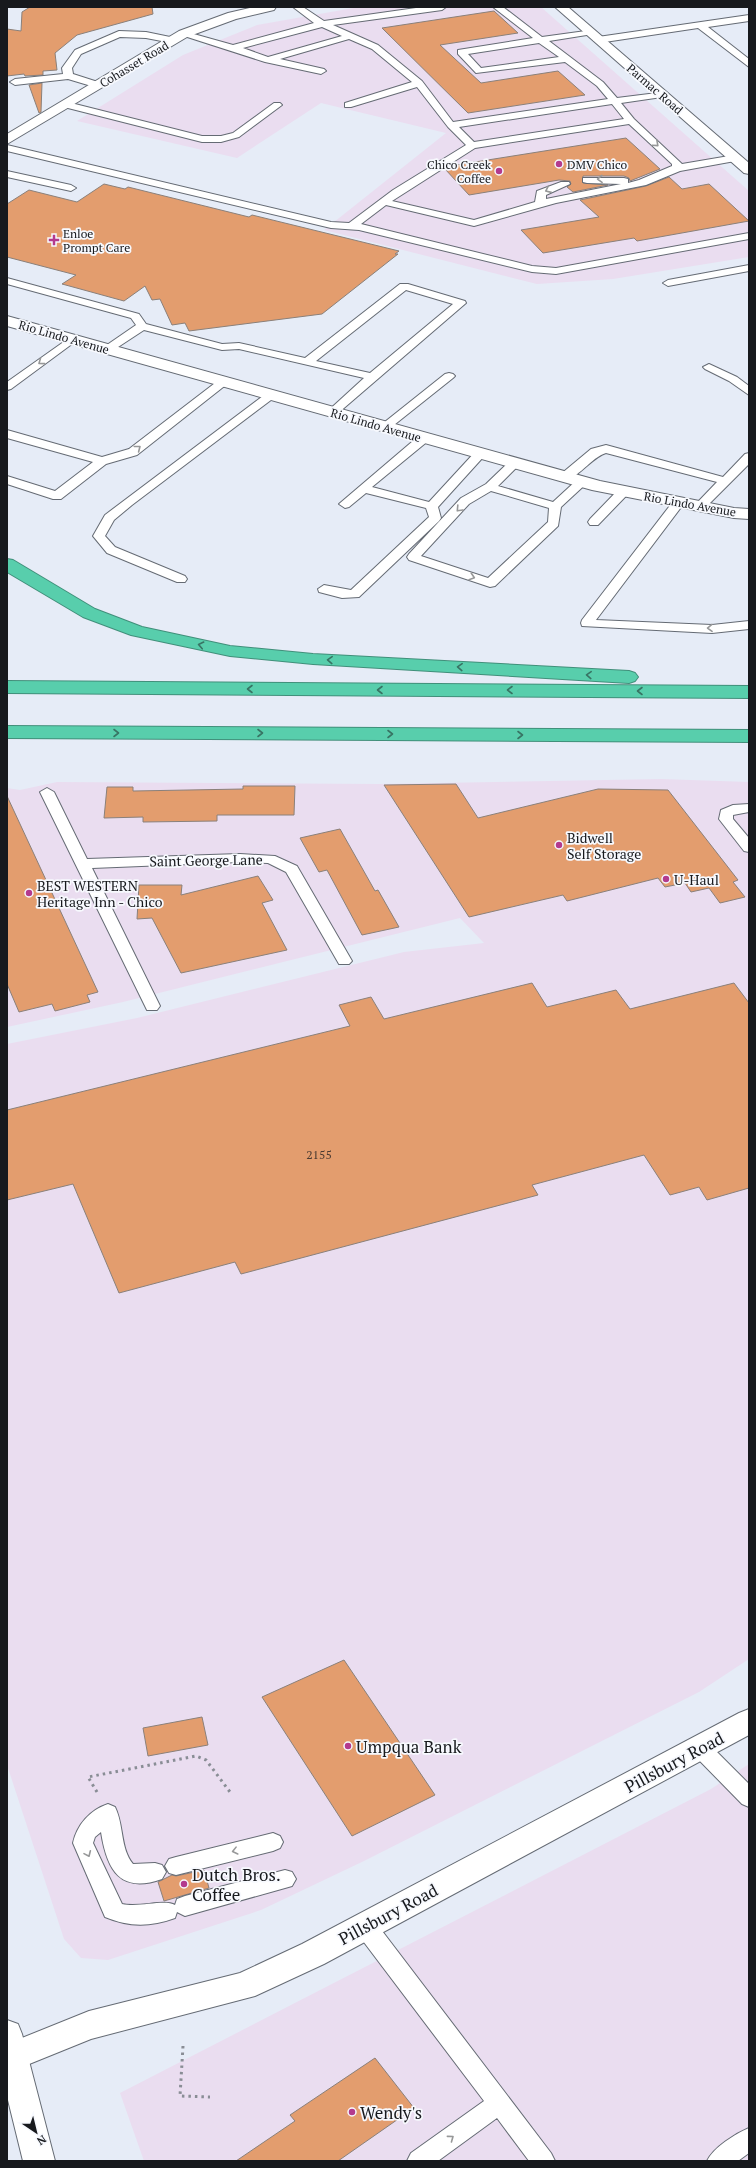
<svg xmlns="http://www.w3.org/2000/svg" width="756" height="2168" viewBox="0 0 756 2168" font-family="'PT Serif',serif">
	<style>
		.commercial { fill: #eaddf0 }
		.building { fill: #e39d6e; stroke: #8a807a }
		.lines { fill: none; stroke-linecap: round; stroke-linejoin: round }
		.service-casing { stroke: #656b74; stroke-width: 2 }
		.minor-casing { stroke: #656b74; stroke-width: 2 }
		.secondary-casing { stroke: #656b74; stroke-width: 2 }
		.motorway-casing { stroke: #418f7a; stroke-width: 2 }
		.path { stroke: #898d95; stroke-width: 3; stroke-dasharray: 2.5 4; stroke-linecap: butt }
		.service { fill: #fff; fill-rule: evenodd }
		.minor { fill: #fff; fill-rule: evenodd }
		.secondary { fill: #fff; fill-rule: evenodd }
		.motorway { fill: #58ceac; fill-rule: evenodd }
		.oneway { stroke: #979899 }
		.oneway2 { stroke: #387464 }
		.poi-dot { fill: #b33a8e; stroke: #f7f9fe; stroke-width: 1.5 }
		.labels { text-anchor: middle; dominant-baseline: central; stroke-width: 3.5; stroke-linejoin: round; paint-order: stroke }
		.far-street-label { font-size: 12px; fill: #17191d; stroke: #f7f9fe }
		.far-poi-label { font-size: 12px; fill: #17191d; stroke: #f7f9fe; text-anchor: start }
		.number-label { font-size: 12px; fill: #4a3a31 }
		.poi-label { font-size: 14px; fill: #17191d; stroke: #f7f9fe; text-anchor: start }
		.street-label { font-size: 14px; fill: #17191d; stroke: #f7f9fe }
		.near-poi-label { font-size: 17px; fill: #17191d; stroke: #f7f9fe; text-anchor: start }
		.near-street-label { font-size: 17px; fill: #17191d; stroke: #f7f9fe }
	</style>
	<rect width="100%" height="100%" fill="#e6ecf7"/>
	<path class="commercial" d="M359 7H541L749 191V257L613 279 537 284 324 230 446 133 321 103 237 158 77 121 183 55 257 25Z
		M661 779 749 782V1659L699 1692 364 1861 261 1910 108 1960 81 1958 64 1939 7 1765V1044L137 1018 404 952 484 943 460 918 123 1002 7 1027V788L20 790 57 782 379 784Z
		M749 1764V2161H144L120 2093 711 1789Z"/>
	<path class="building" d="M30 7H152L153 14 77 35 55 53 57 70 43 71V75L25 76 24 74 7 76V29L21 31 22 12Z
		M494 11 518 33 440 45 481 83 558 71 585 95 468 113 382 28Z
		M42 83 41 112 39 113 29 85Z
		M626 138 660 169 630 181 629 178 624 176H583V183L608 185 573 192 567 187 571 184 570 181 559 180 469 195 445 169 450 166Z
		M669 177 682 189 709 184 749 221 637 241 634 238 543 253 521 230 599 217 580 200 646 186Z
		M104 184 125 189 128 187 249 217 252 215 399 251 395 254H398L322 314 189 331 185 323 172 325 160 299 152 300 145 286 124 301 62 284 76 275 7 257V204L29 190 77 202Z
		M456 784 478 818 598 789 668 790 738 880 733 882 745 897 720 903 709 888 691 892 685 883 665 887 658 878 567 901 563 895 469 917 384 785Z
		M243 786H295L294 815H217V821L143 822V817L104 818 107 787H133V791L243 789Z
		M7 796 98 992 87 995 90 1002 55 1011 52 1004 19 1012 7 984Z
		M340 829 375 891 378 890 399 927 362 935 327 870 319 872 300 838Z
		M258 876 273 900 262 903 287 950 181 973 152 918 137 919 139 885H182L181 895Z
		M532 983 547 1007 616 990 630 1009 734 983 749 1003V1188L707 1200 699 1187 670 1195 644 1155 532 1185 538 1195 241 1274 235 1262 119 1293 73 1184 7 1200V1110L350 1026 339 1005 371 997 384 1019Z
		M344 1660 435 1795 352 1836 262 1697Z
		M202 1717 208 1745 148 1756 143 1728Z
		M204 1870 209 1888 164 1901 158 1882 172 1875 176 1876Z
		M375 2058 414 2108 338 2161H236L295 2121 290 2115Z"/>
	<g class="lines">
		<g class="service-casing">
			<path id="service" d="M293 7H303L324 21 423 7H446L442 10 333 25 378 45 422 81 453 122 608 99 597 86 565 62 476 73 458 54V50L533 38 493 7H503L542 37 593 30V34L549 41 603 82 617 98 665 92 667 94 662 97 621 103 634 119 682 164 735 155 740 158 735 161 680 171 646 185 556 203 474 226 386 205 361 224 532 266 556 268 749 233V239L556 274 532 272 359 230 331 228 7 151V145L331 222 349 223 393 190 466 145 448 127 417 87 351 107H345V103L412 82 372 49 349 39 280 59 324 69 326 71 321 74 265 62 178 34 183 31 233 45 314 23ZM322 27 342 36 268 57 243 48ZM539 43 559 57 481 68 468 54ZM612 104 624 119 474 142 459 127ZM629 124 672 164V166L639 180 628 183V179L624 178H583V182L587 183 621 184 546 199V195L570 184 569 182H561L537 191 535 202 474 220 392 201 475 148Z
				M749 15V21L708 27 749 59V67L698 28 598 43 593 40 598 37Z
				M119 31 146 32 175 38 177 40 172 43 146 38 120 37 81 54 72 68 73 74 101 83V87L98 88 68 79 15 85 10 82 15 79 63 74 62 68 75 50Z
				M67 102 202 136H221L233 133 274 103H280L282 105 239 137 221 142H202L64 107V103Z
				M7 171 71 185 76 188 71 191 7 177Z
				M749 265V271L668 286 663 283 668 280Z
				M7 278 139 314 146 324 222 344 239 343 305 358 400 284H408L465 301 466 303 337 414H329L327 412 329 410 364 378 239 349 222 350 144 330 112 351H104L102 349 104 347 136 325 131 318 7 284ZM406 290 453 304 370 373 316 361Z
				M72 336 78 339 76 341 11 389 7 390V382Z
				M709 364 737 377 749 386V395L729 381 705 369 703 367Z
				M449 373 453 374 455 376 453 378 389 429H381L379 427 381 425 445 374Z
				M223 379 229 382 227 384 137 455 106 464 61 499H53L7 484V476L55 491 93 462 7 438V430L102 457 129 449 219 380Z
				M271 392 277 395 275 397 132 505 114 520 105 536 115 547 185 576 187 579 185 582H177L107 553 93 536 105 515 267 393Z
				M424 434 428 435 430 438 428 441 372 487 429 502 476 451H484L486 454 438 507 441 518 439 521 359 597 342 598 319 592 318 589 324 585 351 590 429 517 426 508 366 493 349 507 345 508 339 504 420 435Z
				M606 445 723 477 745 454 749 453V464L704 509 700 510 694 506 717 482 606 453C591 457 575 483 561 480L559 477 561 474 591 449Z
				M515 459 521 463 498 486 553 502 578 479H586L588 482 561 507 558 526 495 586 490 587 409 560 407 557 409 554 461 498 486 484 511 460ZM491 491 549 508 548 522 488 578 421 556 469 504Z
				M623 488 627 489 629 492 627 495 598 525H590L588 522 590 519 619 489Z
				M679 498 685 502 596 620 712 625 749 621V629L712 633 582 626 581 623 582 620 675 499Z
				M47 788 54 792 87 859 240 854 275 856 297 866 352 961 349 964H339L286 872 268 863 240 862 92 868 160 1006 157 1010H147L40 792Z
				M749 804V812L733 815V819L749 838V852L744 851 719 819 721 810 733 805Z
				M700 1739 707 1742 749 1784V1807L742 1804 693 1754 690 1748 693 1742Z
				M108 1804 115 1807C124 1825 120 1848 133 1864L155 1863 162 1865 166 1872 162 1879C120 1894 107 1870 101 1832L95 1837 93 1843 122 1904C139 1908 164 1899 175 1905L177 1899 185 1896 285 1870 292 1872 296 1879 292 1886 285 1888 185 1916 177 1912 175 1918C150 1927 129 1927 105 1917L73 1843C77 1825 90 1810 108 1804Z
				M273 1833 280 1836 283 1842 280 1848 273 1851 176 1875 169 1873 165 1866 169 1859 176 1857Z
				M365 1916 373 1919 551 2153 555 2161H529L497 2118 438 2161H407L411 2153 484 2101 357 1933 354 1926 357 1919Z
				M749 2128V2153L738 2161H707C714 2147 735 2134 749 2128Z"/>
		</g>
		<g class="minor-casing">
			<path id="minor" d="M555 7H568L749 163V174L744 173Z
				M7 316 600 481 734 508 749 509V519L734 518 592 490 7 326Z
				M749 1709V1735L324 1964 255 1996 91 2039 7 2073V2044L89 2011 240 1973 302 1944 739 1713Z"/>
		</g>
		<g class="secondary-casing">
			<path id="secondary" d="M254 7H276L274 10 236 19 187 37 7 144V134L179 31 228 13Z
				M7 2020 18 2024 22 2034 55 2161H23L7 2096Z"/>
		</g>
		<g class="motorway-casing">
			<path id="motorway" d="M7 559 13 560 95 609 142 627 230 646 313 654 629 671 635 673 638 677 635 681 629 683 313 664 230 656 131 635 83 617 7 572Z
				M7 681 749 686V698L7 693Z
				M7 726 749 730V742L7 738Z"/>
		</g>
		<path class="path" d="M97 1792 88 1777 196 1756 206 1760 230 1792
			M183 2046 180 2096 210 2097"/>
		<use href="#service" class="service"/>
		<use href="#minor" class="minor"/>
		<use href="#secondary" class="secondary"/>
		<use href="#motorway" class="motorway"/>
	</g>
	<defs><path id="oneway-chevron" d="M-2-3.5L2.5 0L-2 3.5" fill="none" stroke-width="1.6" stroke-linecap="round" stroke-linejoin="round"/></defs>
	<g class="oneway">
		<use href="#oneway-chevron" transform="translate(656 144) rotate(42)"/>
		<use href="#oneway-chevron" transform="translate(600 179) rotate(179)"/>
		<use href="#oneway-chevron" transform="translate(548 190) rotate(156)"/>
		<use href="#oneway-chevron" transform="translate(41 362) rotate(144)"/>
		<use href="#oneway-chevron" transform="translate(138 448) rotate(-38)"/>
		<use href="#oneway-chevron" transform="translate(459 509) rotate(133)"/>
		<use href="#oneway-chevron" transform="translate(472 577) rotate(18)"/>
		<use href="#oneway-chevron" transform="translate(710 628) rotate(179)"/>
		<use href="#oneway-chevron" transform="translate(235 1851) rotate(166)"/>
		<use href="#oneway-chevron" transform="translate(88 1854) rotate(66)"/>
		<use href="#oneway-chevron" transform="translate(451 2138) rotate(-36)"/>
	</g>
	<g class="oneway2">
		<use href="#oneway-chevron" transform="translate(201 645) rotate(-168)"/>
		<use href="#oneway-chevron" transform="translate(330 660) rotate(-177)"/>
		<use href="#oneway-chevron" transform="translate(460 667) rotate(-177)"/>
		<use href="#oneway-chevron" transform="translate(589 675) rotate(-177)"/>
		<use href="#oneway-chevron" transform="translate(250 689) rotate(-180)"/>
		<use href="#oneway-chevron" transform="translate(380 690) rotate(-180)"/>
		<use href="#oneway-chevron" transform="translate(510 690) rotate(-180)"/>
		<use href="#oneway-chevron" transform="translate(640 691) rotate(-180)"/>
		<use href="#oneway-chevron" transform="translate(116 733)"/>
		<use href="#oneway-chevron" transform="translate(260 733)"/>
		<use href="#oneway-chevron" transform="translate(390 734)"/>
		<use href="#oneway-chevron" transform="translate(520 735)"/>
	</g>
	<g class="poi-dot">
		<circle cx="559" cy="164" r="4"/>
		<circle cx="499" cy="171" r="4"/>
		<path d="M52 234h4v4h4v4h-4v4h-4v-4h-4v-4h4z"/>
		<circle cx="559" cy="845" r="4"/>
		<circle cx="666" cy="879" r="4"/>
		<circle cx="29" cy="893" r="4"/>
		<circle cx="348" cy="1746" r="4"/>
		<circle cx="184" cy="1884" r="4"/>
		<circle cx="352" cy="2112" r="4"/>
	</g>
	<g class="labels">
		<g class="far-street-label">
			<text transform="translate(134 64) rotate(-31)">Cohasset Road</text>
			<text transform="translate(655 89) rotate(41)">Parmac Road</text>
			<text transform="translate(64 337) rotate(16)">Rio Lindo Avenue</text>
			<text transform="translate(376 425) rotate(16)">Rio Lindo Avenue</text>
			<text transform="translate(690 504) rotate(10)">Rio Lindo Avenue</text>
		</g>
		<g class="far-poi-label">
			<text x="491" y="164" text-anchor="end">Chico Creek<tspan x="491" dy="14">Coffee</tspan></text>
			<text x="567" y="164">DMV Chico</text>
			<text x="63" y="233">Enloe<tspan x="63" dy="14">Prompt Care</tspan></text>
		</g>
		<g class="number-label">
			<text x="319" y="1154">2155</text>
		</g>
		<g class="poi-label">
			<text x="567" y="837">Bidwell<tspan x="567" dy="16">Self Storage</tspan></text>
			<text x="674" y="879">U-Haul</text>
			<text x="37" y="885">BEST WESTERN<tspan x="37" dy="16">Heritage Inn - Chico</tspan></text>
		</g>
		<g class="street-label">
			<text transform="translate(206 860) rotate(-1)">Saint George Lane</text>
		</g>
		<g class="near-poi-label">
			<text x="356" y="1746">Umpqua Bank</text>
			<text x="192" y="1874">Dutch Bros.<tspan x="192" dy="20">Coffee</tspan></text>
			<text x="360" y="2112">Wendy's</text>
		</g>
		<g class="near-street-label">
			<text transform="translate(674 1762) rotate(-28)">Pillsbury Road</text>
			<text transform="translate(388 1914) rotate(-28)">Pillsbury Road</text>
		</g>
	</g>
	<rect width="756" height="2168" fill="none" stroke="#17191d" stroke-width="16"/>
	<g transform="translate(36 2132) rotate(145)" stroke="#f7f9fe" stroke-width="3" paint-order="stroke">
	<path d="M0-3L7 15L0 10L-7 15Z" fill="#17191d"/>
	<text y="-6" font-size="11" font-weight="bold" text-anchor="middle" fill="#17191d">N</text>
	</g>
</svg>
